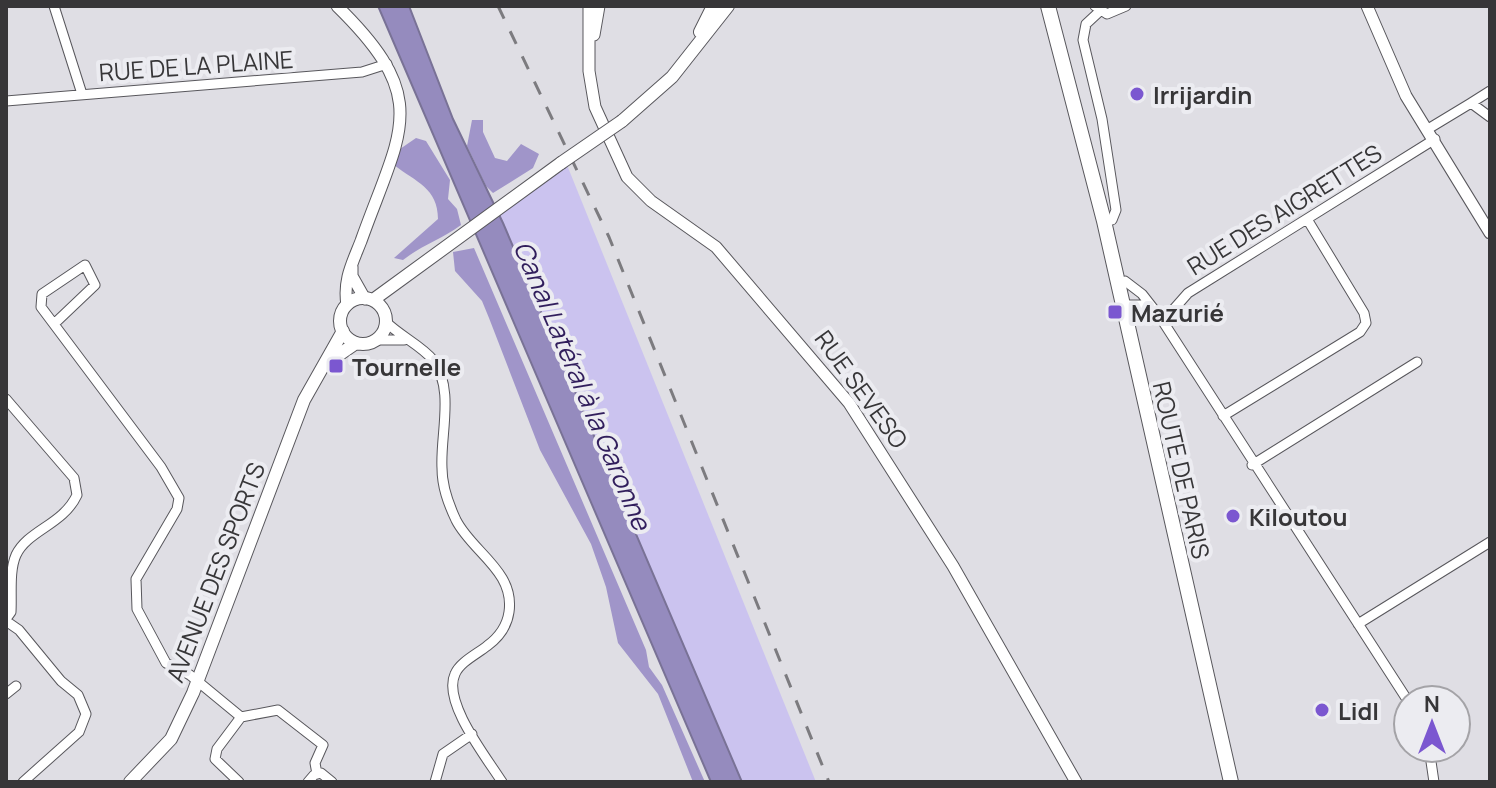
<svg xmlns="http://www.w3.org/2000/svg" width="1496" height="788" viewBox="0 0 1496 788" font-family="Manrope,sans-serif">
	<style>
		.green { fill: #cbc3ef }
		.forest { fill: #a095c9 }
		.water { fill: #958bbe; stroke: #797296; stroke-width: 2 }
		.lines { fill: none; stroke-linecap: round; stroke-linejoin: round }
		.minor-casing { stroke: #58575c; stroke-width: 11 }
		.tertiary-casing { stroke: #58575c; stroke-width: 13 }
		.secondary-casing { stroke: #58575c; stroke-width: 14 }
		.primary-casing { stroke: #58575c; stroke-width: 16 }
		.minor { stroke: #fff; stroke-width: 9 }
		.tertiary { stroke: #fff; stroke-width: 11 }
		.secondary { stroke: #fff; stroke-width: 12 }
		.primary { stroke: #fff; stroke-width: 14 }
		.rail { stroke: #7c7b7f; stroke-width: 3; stroke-dasharray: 14 14; stroke-linecap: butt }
		.secondary-bridge-casing { stroke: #58575c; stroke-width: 14; stroke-linecap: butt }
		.secondary-bridge { stroke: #fff; stroke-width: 12 }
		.poi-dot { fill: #7b57d0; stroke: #ececf1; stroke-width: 3 }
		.labels { text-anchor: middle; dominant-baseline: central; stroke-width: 8; stroke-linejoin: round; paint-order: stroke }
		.street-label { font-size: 24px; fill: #373638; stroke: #ececf1 }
		.poi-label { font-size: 24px; font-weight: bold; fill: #373638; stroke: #ececf1; text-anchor: start }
		.water-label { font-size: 26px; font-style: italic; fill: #311e5c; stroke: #ececf1 }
	</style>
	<rect width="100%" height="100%" fill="#dfdee4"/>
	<path class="green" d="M565 160 816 782H742L496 209Z"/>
	<path class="forest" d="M472 120H483V132L495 158 507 161 521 144 539 154 533 168 493 193 486 186 467 146Z
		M416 138 426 141 450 180 448 199 457 209 461 225C442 239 422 245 403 260L394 258 438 219C438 188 416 182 394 165L400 149Z
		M474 248 646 650 649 667 662 685 705 782H693L658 694 618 643 606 587 591 544 540 450 489 318 482 301 455 271 453 252Z"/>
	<path class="water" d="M378 6H409L453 119 503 223 742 782H711Z"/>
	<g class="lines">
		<g class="minor-casing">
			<path id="minor" d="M54 6 82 94
				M1095 6 1107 14 1126 6
				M1100 11 1086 24 1083 40 1102 119 1116 210 1112 220 1104 221
				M6 101 362 72 387 64
				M1471 103 1490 91
				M1428 129 1471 103 1490 117
				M1117 283 1125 281 1142 294 1160 317 1408 701
				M1123 305H1150
				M1160 317 1173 310 1188 293 1435 139
				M386 322C400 336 422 346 433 360 455 389 440 435 442 468 442 487 448 503 456 520 472 552 515 571 509 612 507 626 498 638 487 646 477 654 460 662 455 674 442 702 487 758 502 782
				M54 324 95 285 85 265 42 294 41 307 161 467 179 498 177 509 136 579 137 609 166 663 190 675 241 717 217 749 215 759 239 782
				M377 340H404
				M6 399 74 478 77 495C63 525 28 530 16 555 9 571 12 594 11 612L6 619
				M1223 416 1360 332 1366 323 1364 313 1307 219
				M1252 465 1417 362
				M6 621 19 630 61 681 78 695 86 714 79 732 23 782
				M1358 624 1490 542
				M6 694 16 686
				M241 717 278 710 323 745 315 763 317 774
				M1429 748 1434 782
				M308 782 314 775 321 773 332 782
				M435 782 443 754 472 734"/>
		</g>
		<g class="tertiary-casing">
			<path id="tertiary" d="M337 6C433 100 401 129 361 241 352 264 343 280 347 305
				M589 6V71L595 107 627 177 651 201 716 247 849 403 953 566 1076 782
				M1367 6 1406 96 1490 233
				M594 35 599 6
				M352 267V276L365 299"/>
		</g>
		<g class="secondary-casing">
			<path id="secondary" d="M700 32 713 6
				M622 121 672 77 728 6
				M340 321a23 23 0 1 1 46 0a23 23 0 1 1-46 0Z
				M373 300 561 163
				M327 363 356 343
				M130 782 171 739 193 693 304 400 343 331"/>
		</g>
		<g class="primary-casing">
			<path id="primary" d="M1048 6 1104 221 1231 782"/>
		</g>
		<use href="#minor" class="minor"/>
		<use href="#tertiary" class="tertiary"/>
		<use href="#secondary" class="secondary"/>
		<use href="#primary" class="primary"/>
		<path class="rail" d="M498 6 609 237 829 782"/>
		<g class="secondary-bridge-casing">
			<path id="secondary-bridge" d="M561 163 622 121"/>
		</g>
		<use href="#secondary-bridge" class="secondary-bridge"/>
	</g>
	<g class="poi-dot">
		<circle cx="1137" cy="94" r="8"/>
		<rect x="1107" y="304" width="16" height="16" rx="4"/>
		<rect x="328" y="358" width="16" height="16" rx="4"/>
		<circle cx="1233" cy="516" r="8"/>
		<circle cx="1322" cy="710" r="8"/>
	</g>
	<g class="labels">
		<g class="street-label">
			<text transform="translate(196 65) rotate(-4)">RUE DE LA PLAINE</text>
			<text transform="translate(1284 209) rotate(-32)">RUE DES AIGRETTES</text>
			<text transform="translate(862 389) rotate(54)">RUE SEVESO</text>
			<text transform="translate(1182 470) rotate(77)">ROUTE DE PARIS</text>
			<text transform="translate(215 572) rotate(-69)">AVENUE DES SPORTS</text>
		</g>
		<g class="poi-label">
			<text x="1153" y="94">Irrijardin</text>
			<text x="1131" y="312">Mazurié</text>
			<text x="352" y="366">Tournelle</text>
			<text x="1249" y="516">Kiloutou</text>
			<text x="1338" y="710">Lidl</text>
		</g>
		<g class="water-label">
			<text transform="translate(583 385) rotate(67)">Canal Latéral à la Garonne</text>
		</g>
	</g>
	<rect width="1496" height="788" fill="none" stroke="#373638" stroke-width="16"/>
	<g transform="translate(1432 724)"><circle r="38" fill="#ececf1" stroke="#a4a3a7" stroke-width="2"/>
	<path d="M0-6L14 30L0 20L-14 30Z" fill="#7b57d0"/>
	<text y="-12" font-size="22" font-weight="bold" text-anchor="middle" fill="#373638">N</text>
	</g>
</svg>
